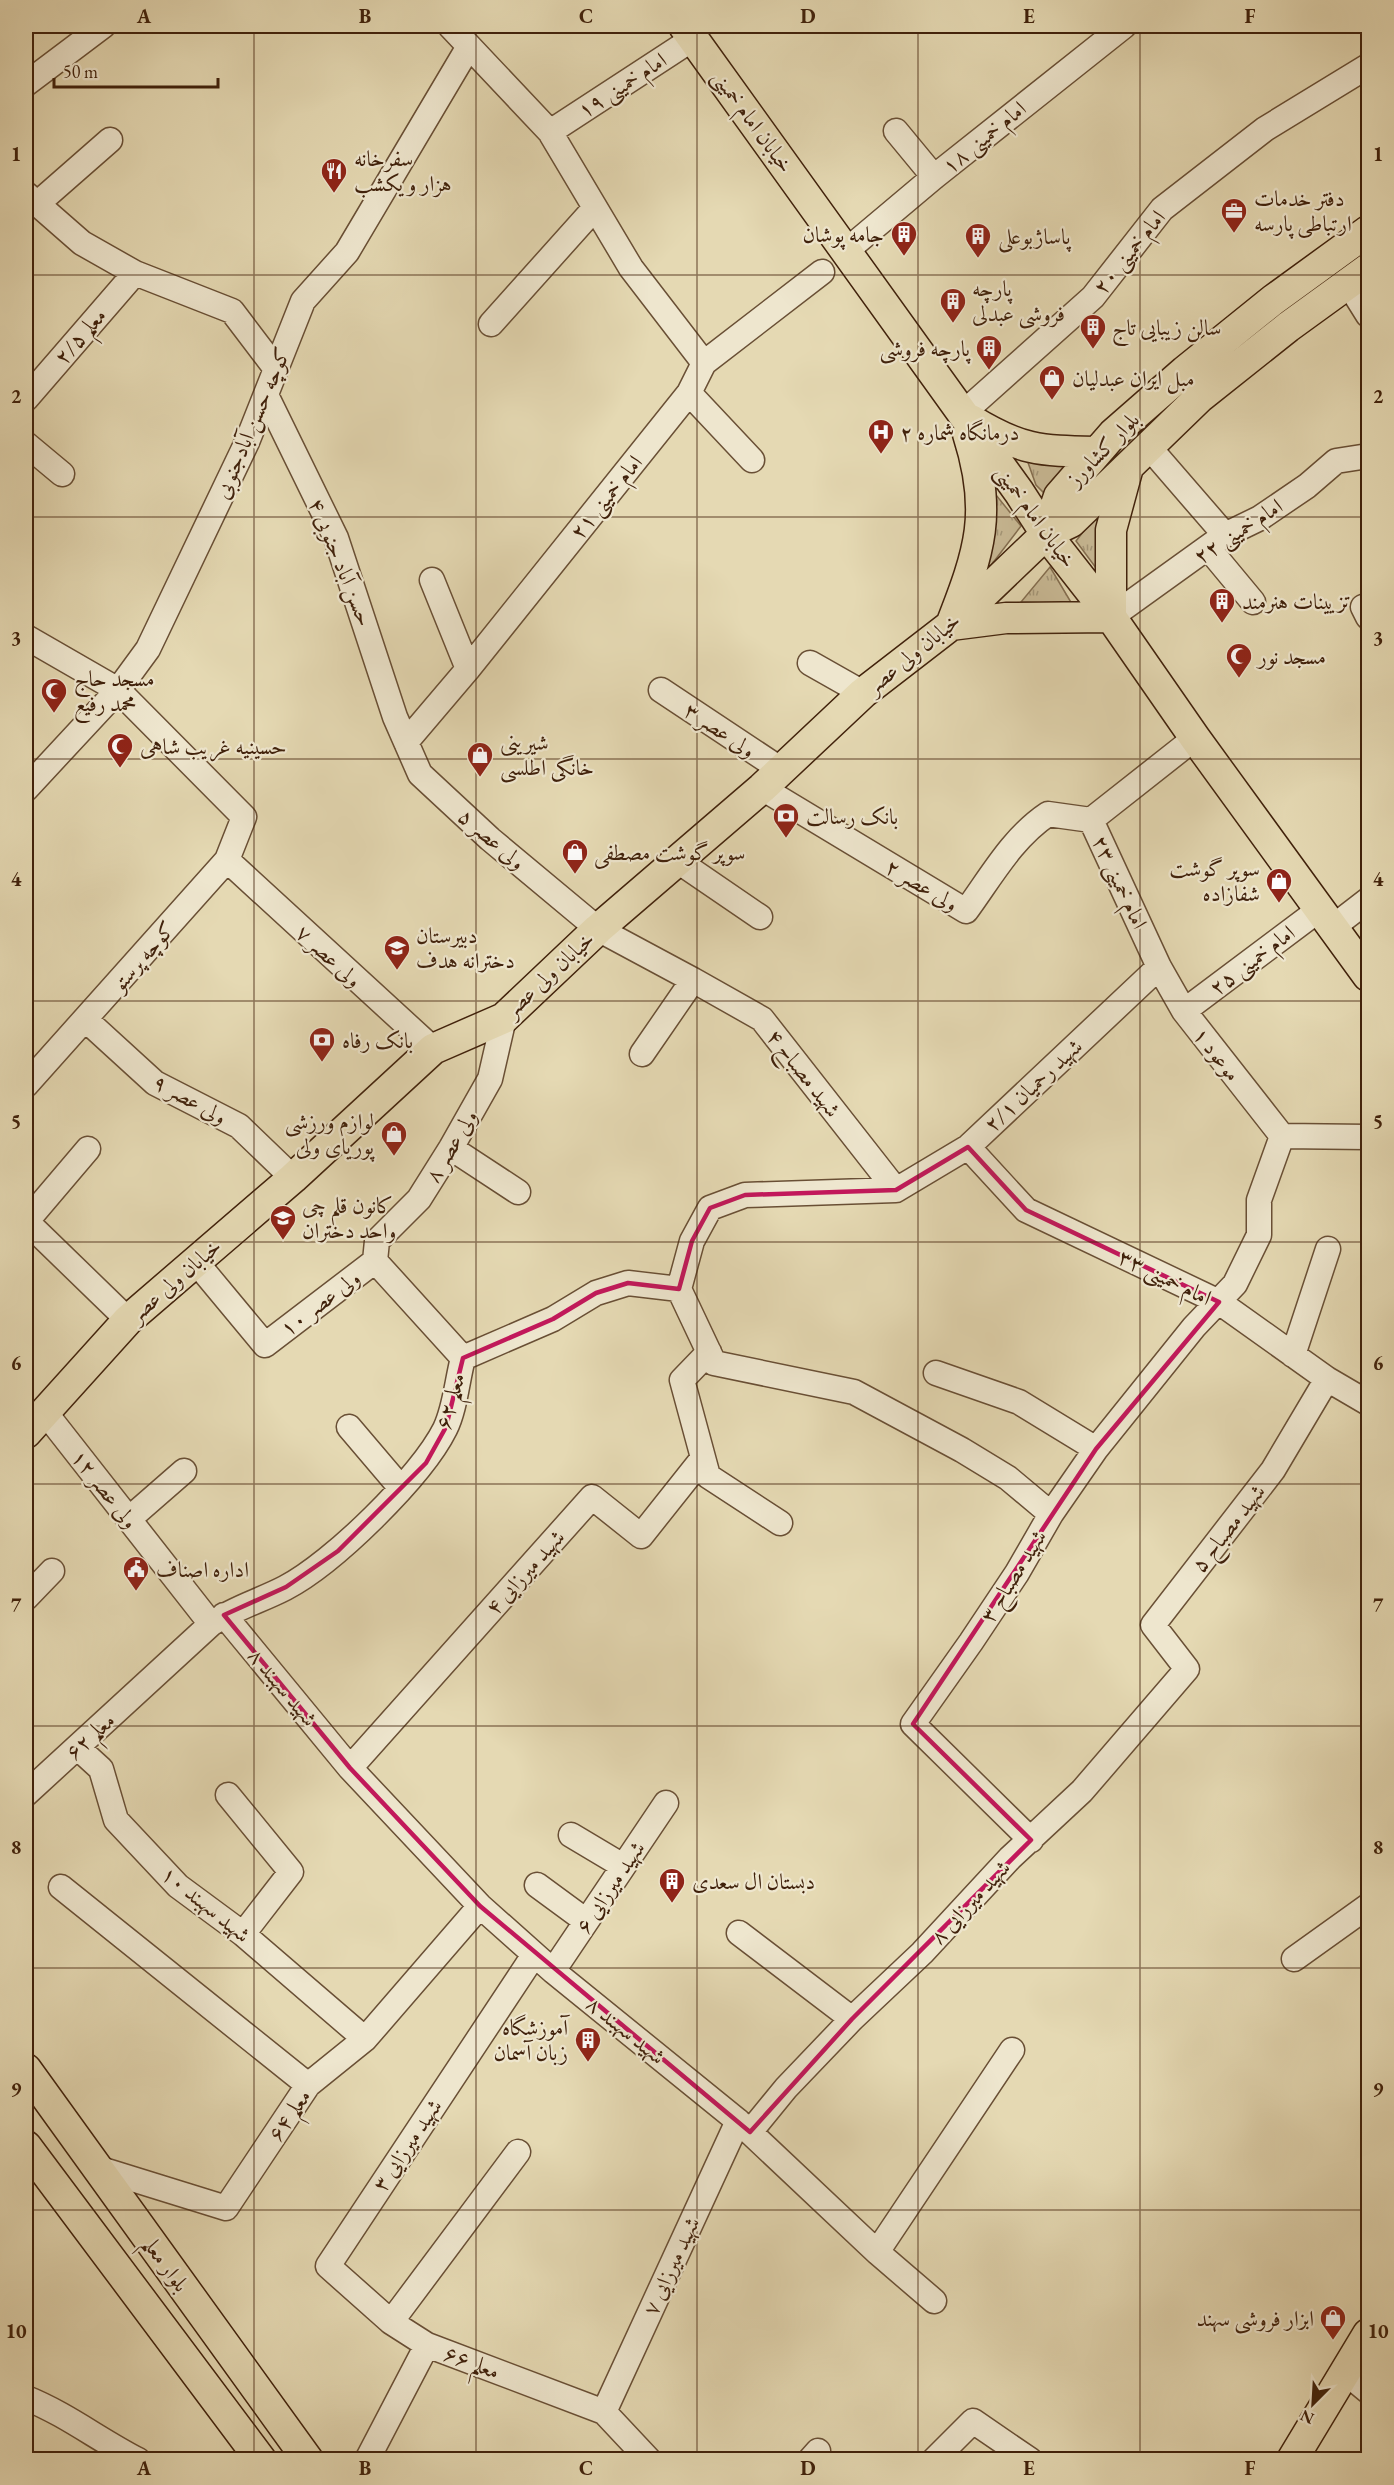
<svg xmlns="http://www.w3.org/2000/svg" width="1394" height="2485" viewBox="0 0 1394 2485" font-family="'EB Garamond',Amiri,serif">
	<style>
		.grass { fill: url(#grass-tufts); stroke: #846e50; stroke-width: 1.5 }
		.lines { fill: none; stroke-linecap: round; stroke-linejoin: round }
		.minor-casing { stroke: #694f35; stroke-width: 27 }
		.major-casing { stroke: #40210b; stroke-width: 33 }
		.minor { stroke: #eee6ce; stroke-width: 24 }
		.major { stroke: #e5d9b3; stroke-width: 30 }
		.marked { fill: none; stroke: #c2185b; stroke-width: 4.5; stroke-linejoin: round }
		.grid { fill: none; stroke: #40210b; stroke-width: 1.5; stroke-opacity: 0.55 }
		.labels { text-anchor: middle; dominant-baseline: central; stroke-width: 4.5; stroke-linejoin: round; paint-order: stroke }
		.street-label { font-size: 22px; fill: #40210b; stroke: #eee6ce }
		.poi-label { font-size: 22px; fill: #40210b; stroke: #eee6ce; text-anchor: start }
		.neatline { fill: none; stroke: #40210b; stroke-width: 2 }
		.grid-label { font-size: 20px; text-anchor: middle; font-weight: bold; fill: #40210b }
	</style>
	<defs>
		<pattern id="grass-tufts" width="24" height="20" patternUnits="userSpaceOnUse" patternTransform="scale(1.5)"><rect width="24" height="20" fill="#c9ba96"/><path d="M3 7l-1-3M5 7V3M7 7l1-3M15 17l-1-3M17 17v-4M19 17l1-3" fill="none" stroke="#a59779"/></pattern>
	</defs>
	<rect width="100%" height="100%" fill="#e5d9b3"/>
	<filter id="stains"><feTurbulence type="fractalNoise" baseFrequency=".00333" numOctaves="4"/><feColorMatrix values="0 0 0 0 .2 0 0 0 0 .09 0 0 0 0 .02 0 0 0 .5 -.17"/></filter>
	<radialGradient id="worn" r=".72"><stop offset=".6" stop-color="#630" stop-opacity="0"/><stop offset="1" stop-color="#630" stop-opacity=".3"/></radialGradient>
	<path class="grass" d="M1026 457 1072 461 1047 496 1036 485Z
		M996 495 1021 526 982 577Z
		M1105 504 1102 576 1076 541Z
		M1050 567 1072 604 1021 602Z"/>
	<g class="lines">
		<g class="minor-casing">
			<path id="minor" d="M450 26 550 132 631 268 704 363
				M26 84 103 26
				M896 131 934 177
				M550 132 694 38
				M26 194 82 243 135 273 232 311 276 369
				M37 204 110 140
				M846 251 934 177 1124 26
				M1348 283 1368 315
				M491 324 594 209
				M689 393 752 460
				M266 395 336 538 395 717 420 774 490 839 598 929 693 980 642 1054
				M26 399 135 273
				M962 414 1093 297 1162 209 1265 129 1368 66
				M26 444 62 474
				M1148 446 1225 535
				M1209 549 1253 602
				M432 580 468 669
				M1363 607 1368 617
				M1111 617 1225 535 1260 518 1307 486 1336 461 1368 456
				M26 637 118 690 244 817 227 860 26 1085
				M810 663 863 693
				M661 690 780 769
				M1195 738 1091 820 1159 967 1184 1011 1282 1136
				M406 742 468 669 689 393 704 363 822 272
				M762 788 966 911C991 877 1012 838 1048 814L1091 820
				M26 789 118 690 148 649 247 442 303 301 347 252 468 48
				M227 860 433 1049
				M678 861 760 917
				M1333 927 1368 900
				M693 980 762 1019 896 1190
				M1184 1011 1320 909
				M86 1020 155 1083 239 1126 293 1178
				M1282 1136 1368 1137
				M968 1147 1026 1210 1219 1302 1327 1379 1368 1403
				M451 1148 518 1192
				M26 1221 128 1320
				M26 1222 88 1149
				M375 1261 377 1241 419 1199 451 1148 490 1079 504 1018
				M375 1261 463 1358
				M196 1262 265 1345 375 1261
				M679 1289 714 1363 854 1392 962 1450 1008 1478 1051 1514
				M709 1352 682 1380 708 1476 780 1523
				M1293 1355 1328 1249
				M936 1373 1019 1402 1096 1449
				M44 1411 211 1624
				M349 1427 400 1487
				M129 1519 184 1471
				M26 1598 52 1571
				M224 1615 350 1768 480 1906 553 1971 738 2121 877 2252 1012 2050
				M78 1748 101 1769 116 1820 178 1886 243 1934 365 2039
				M350 1768 592 1497 641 1536 703 1458
				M26 1794 211 1624C234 1608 260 1601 285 1588 333 1563 421 1477 445 1429 455 1409 457 1381 463 1358L553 1319 596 1293 628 1283 679 1289 692 1241 710 1208 745 1195 896 1190 968 1147 1159 967
				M228 1795 291 1872 243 1934
				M571 1835 623 1866
				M1031 1840 913 1724 971 1642 1017 1573 1051 1514 1096 1449 1194 1327 1235 1284 1259 1235V1200L1282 1136
				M537 1885 586 1921
				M61 1887 308 2085
				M739 1933 852 2019
				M1294 1959 1368 1906
				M553 1971 666 1803
				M750 2132 786 2088 852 2019 922 1953 1010 1858 1082 1791 1187 1669 1153 1625 1273 1470 1327 1379
				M97 2168 226 2208 308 2085 365 2039 480 1906
				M877 2252 934 2301
				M391 2322 328 2266 534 1955
				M427 2345 391 2322 518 2152
				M1345 2372 1368 2391
				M26 2398C66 2414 99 2440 138 2460
				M604 2412 738 2121
				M367 2460 427 2345 604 2412 649 2460
				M810 2460 818 2451
				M934 2460 973 2421 1030 2460"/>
		</g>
		<g class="major-casing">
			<path id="major" d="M684 26 1019 492 1046 534 1111 617 1195 738 1368 976
				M971 420C1020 450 1039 451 1096 452
				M968 434C993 512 980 551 951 625L1006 618 1111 617V530L1127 471
				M1046 534 1059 496 1113 434 1185 371 1273 300 1368 231
				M26 1433 128 1320 293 1178 433 1049 504 1018 598 929 762 788 863 693 951 625 1046 534 1071 522 1200 397 1288 327 1368 269
				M26 2069 308 2460
				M26 2146 261 2460
				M1292 2460 1368 2334"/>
		</g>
		<use href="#minor" class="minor"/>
		<use href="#major" class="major"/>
	</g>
	<path class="marked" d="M968 1147 1026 1210 1219 1302 1096 1449 913 1724 1031 1840 852 2019 750 2132 480 1906 350 1768 224 1615 286 1587 338 1551 426 1463 446 1427 463 1358 553 1319 596 1293 628 1283 679 1289 692 1241 710 1208 745 1195 896 1190Z"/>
	<path class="grid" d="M254 26V2460M476 26V2460M697 26V2460M918 26V2460M1140 26V2460M26 275H1368M26 517H1368M26 759H1368M26 1001H1368M26 1242H1368M26 1484H1368M26 1726H1368M26 1968H1368M26 2210H1368"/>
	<defs>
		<g id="restaurant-pin" transform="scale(1.35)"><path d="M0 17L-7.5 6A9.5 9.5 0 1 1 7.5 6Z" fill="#8f2418" stroke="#eee6ce"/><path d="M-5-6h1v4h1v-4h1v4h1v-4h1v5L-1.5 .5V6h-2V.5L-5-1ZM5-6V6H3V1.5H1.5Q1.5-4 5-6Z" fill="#fff"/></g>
		<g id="office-pin" transform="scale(1.35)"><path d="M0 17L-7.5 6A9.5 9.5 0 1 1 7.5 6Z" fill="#8f2418" stroke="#eee6ce"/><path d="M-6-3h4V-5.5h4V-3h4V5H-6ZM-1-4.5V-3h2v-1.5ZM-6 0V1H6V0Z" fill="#fff"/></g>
		<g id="building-pin" transform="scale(1.35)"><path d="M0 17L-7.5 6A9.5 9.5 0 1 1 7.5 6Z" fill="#8f2418" stroke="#eee6ce"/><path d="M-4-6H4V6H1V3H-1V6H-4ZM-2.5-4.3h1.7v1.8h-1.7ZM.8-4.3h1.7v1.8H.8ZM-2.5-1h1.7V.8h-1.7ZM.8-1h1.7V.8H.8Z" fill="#fff"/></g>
		<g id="shop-pin" transform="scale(1.35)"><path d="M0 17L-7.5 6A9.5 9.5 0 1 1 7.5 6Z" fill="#8f2418" stroke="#eee6ce"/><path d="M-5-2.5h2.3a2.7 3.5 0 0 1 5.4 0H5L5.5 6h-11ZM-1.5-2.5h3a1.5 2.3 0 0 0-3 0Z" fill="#fff"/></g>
		<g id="hospital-pin" transform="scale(1.35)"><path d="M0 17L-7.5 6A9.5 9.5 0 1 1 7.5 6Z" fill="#8f2418" stroke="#eee6ce"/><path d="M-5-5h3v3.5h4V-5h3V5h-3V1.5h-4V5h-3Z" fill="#fff"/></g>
		<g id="mosque-pin" transform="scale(1.35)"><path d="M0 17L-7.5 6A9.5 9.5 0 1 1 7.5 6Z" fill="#8f2418" stroke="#eee6ce"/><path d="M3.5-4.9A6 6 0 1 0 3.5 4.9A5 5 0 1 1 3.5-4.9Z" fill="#fff"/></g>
		<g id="bank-pin" transform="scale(1.35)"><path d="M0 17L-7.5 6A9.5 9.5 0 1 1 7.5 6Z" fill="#8f2418" stroke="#eee6ce"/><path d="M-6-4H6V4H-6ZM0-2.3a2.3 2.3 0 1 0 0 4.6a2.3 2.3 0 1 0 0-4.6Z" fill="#fff"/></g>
		<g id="school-pin" transform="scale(1.35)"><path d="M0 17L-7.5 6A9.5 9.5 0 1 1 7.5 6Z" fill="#8f2418" stroke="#eee6ce"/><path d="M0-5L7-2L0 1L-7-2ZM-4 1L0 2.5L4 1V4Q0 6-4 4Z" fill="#fff"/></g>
		<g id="civic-pin" transform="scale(1.35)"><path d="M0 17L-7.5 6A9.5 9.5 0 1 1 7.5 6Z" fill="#8f2418" stroke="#eee6ce"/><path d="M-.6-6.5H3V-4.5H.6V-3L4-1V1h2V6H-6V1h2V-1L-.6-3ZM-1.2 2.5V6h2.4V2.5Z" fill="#fff"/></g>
	</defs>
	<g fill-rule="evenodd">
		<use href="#restaurant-pin" x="334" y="171"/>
		<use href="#office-pin" x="1234" y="211"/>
		<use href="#building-pin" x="904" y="234"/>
		<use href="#building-pin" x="978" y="236"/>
		<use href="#building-pin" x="953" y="301"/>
		<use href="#building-pin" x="1093" y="327"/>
		<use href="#building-pin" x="989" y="348"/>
		<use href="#shop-pin" x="1052" y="378"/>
		<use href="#hospital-pin" x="881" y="432"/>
		<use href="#building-pin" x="1222" y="601"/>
		<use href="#mosque-pin" x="1239" y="656"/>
		<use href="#mosque-pin" x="54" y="691"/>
		<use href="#mosque-pin" x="120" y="746"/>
		<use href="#shop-pin" x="480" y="755"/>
		<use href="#bank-pin" x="786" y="816"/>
		<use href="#shop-pin" x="575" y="852"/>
		<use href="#shop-pin" x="1279" y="881"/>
		<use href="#school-pin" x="397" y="948"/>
		<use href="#bank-pin" x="322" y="1040"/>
		<use href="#shop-pin" x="394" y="1134"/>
		<use href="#school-pin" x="283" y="1218"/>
		<use href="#civic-pin" x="136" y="1569"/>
		<use href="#building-pin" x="672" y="1881"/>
		<use href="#building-pin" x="588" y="2040"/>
		<use href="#shop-pin" x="1333" y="2318"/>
	</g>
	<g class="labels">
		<g class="street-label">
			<text transform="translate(622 85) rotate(-33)">امام خمینی ۱۹</text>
			<text transform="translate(753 121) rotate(54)">خیابان امام خمینی</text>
			<text transform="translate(984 137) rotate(-39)">امام خمینی ۱۸</text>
			<text transform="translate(1129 252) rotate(-51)">امام خمینی ۲۰</text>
			<text transform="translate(80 336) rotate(-49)">معلم ۲/۵</text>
			<text transform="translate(252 423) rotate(-67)">کوچه حسن آبادجنوبی</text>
			<text transform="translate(1103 449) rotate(-46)">بلوار کشاورز</text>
			<text transform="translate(606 497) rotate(-51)">امام خمینی ۲۱</text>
			<text transform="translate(1036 516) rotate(54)">خیابان امام خمینی</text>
			<text transform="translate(1238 531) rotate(-33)">امام خمینی ۲۲</text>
			<text transform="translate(341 562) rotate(68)">حسن آباد جنوبی ۴</text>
			<text transform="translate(913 653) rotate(-39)">خیابان ولی عصر</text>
			<text transform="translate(720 730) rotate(34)">ولی عصر ۳</text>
			<text transform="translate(492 839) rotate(41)">ولی عصر ۵</text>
			<text transform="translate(1120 882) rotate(65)">امام خمینی ۲۳</text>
			<text transform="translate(922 885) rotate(31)">ولی عصر ۲</text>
			<text transform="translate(143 956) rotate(-49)">کوچه پرستو</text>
			<text transform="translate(329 956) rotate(43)">ولی عصر ۷</text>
			<text transform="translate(1252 960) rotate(-37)">امام خمینی ۲۵</text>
			<text transform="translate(549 974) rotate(-43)">خیابان ولی عصر</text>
			<text transform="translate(1217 1054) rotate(52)">موعود ۱</text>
			<text transform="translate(804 1073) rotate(52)">شهید مصباح ۴</text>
			<text transform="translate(1033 1085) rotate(-43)">شهید رحمیان ۲/۱</text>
			<text transform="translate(190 1099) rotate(29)">ولی عصر ۹</text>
			<text transform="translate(451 1146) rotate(-59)">ولی عصر ۸</text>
			<text transform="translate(1165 1277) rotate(26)">امام خمینی ۳۳</text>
			<text transform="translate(175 1280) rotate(-41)">خیابان ولی عصر</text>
			<text transform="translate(320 1303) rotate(-37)">ولی عصر ۱۰</text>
			<text transform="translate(450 1401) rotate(-74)">معلم ۶۲</text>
			<text transform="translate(105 1489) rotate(52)">ولی عصر ۱۲</text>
			<text transform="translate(1228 1528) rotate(-52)">شهید مصباح ۵</text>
			<text transform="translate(525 1572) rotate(-48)">شهید میرزایی ۴</text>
			<text transform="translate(1013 1576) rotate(-58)">شهید مصباح ۳</text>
			<text transform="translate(283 1687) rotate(50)">شهید سهبند ۸</text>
			<text transform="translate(90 1736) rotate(-42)">معلم ۶۲</text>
			<text transform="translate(610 1887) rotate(-56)">شهید میرزایی ۶</text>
			<text transform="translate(970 1902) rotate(-47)">شهید میرزایی ۸</text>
			<text transform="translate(206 1904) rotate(39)">شهید سهبند ۱۰</text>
			<text transform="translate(626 2030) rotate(39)">شهید سهبند ۸</text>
			<text transform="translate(289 2115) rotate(-55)">معلم ۶۴</text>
			<text transform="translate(407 2145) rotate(-56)">شهید میرزایی ۳</text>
			<text transform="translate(166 2264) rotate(54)">بلوار معلم</text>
			<text transform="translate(671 2266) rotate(-65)">شهید میرزایی ۷</text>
			<text transform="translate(472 2362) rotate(21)">معلم ۶۶</text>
		</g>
		<g class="poi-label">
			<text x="354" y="158">سفرخانه<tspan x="354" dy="25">هزار و یکشب</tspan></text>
			<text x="1254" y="198">دفتر خدمات<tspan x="1254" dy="25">ارتباطی پارسه</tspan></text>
			<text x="884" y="234" text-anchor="end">جامه پوشان</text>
			<text x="998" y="236">پاساژبوعلی</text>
			<text x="972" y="288">پارچه<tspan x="972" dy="25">فروشی عبدلی</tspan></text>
			<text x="1112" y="327">سالن زیبایی تاج</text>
			<text x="970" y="348" text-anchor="end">پارچه فروشی</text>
			<text x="1072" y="378">مبل ایران عبدلیان</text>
			<text x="900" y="432">درمانگاه شماره ۲</text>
			<text x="1242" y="601">تزیینات هنرمند</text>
			<text x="1258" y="656">مسجد نور</text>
			<text x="74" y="678">مسجد حاج<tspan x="74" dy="25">محمد رفیع</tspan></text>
			<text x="500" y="742">شیرینی<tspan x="500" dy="25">خانگی اطلسی</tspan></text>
			<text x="140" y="746">حسینیه غریب شاهی</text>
			<text x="806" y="816">بانک رسالت</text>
			<text x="594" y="852">سوپر گوشت مصطفی</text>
			<text x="1260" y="868" text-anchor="end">سوپر گوشت<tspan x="1260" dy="25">شفازاده</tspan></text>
			<text x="416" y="935">دبیرستان<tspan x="416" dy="25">دخترانه هدف</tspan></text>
			<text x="342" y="1040">بانک رفاه</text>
			<text x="374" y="1121" text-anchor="end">لوازم ورزشی<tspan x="374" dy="25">پوریای ولی</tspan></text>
			<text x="302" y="1205">کانون قلم چی<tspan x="302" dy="25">واحد دختران</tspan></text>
			<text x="156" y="1569">اداره اصناف</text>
			<text x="692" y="1881">دبستان ال سعدی</text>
			<text x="568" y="2027" text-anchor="end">آموزشگاه<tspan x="568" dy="25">زبان آسمان</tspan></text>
			<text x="1314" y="2318" text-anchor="end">ابزار فروشی سهند</text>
		</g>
	</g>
	<rect width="1394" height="2485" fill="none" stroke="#e5d9b3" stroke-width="66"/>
	<g transform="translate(1313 2404) rotate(204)" stroke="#eee6ce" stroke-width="4.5" paint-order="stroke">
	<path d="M0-4.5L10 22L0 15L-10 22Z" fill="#40210b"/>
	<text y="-9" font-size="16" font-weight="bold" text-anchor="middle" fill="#40210b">N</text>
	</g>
	<path d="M54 78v9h164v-9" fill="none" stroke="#40210b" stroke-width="3"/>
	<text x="63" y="78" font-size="18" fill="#40210b" stroke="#eee6ce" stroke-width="4.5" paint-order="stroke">50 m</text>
	<rect x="33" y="33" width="1328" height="2419" class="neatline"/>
	<g class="grid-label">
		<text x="144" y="23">A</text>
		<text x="365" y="23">B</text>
		<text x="586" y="23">C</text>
		<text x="808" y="23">D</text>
		<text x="1029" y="23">E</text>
		<text x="1250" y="23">F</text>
		<text x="16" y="161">1</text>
		<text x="1378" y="161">1</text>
		<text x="16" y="403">2</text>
		<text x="1378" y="403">2</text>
		<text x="16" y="645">3</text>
		<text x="1378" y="645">3</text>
		<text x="16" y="886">4</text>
		<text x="1378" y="886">4</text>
		<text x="16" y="1128">5</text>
		<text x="1378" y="1128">5</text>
		<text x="16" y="1370">6</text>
		<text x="1378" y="1370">6</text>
		<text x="16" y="1612">7</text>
		<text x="1378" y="1612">7</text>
		<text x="16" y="1854">8</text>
		<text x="1378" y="1854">8</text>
		<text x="16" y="2096">9</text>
		<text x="1378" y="2096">9</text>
		<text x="16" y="2338">10</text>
		<text x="1378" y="2338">10</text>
		<text x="144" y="2475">A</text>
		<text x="365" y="2475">B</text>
		<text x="586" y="2475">C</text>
		<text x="808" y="2475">D</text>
		<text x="1029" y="2475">E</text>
		<text x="1250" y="2475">F</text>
	</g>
	<rect width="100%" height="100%" filter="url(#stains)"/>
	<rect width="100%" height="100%" fill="url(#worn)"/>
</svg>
